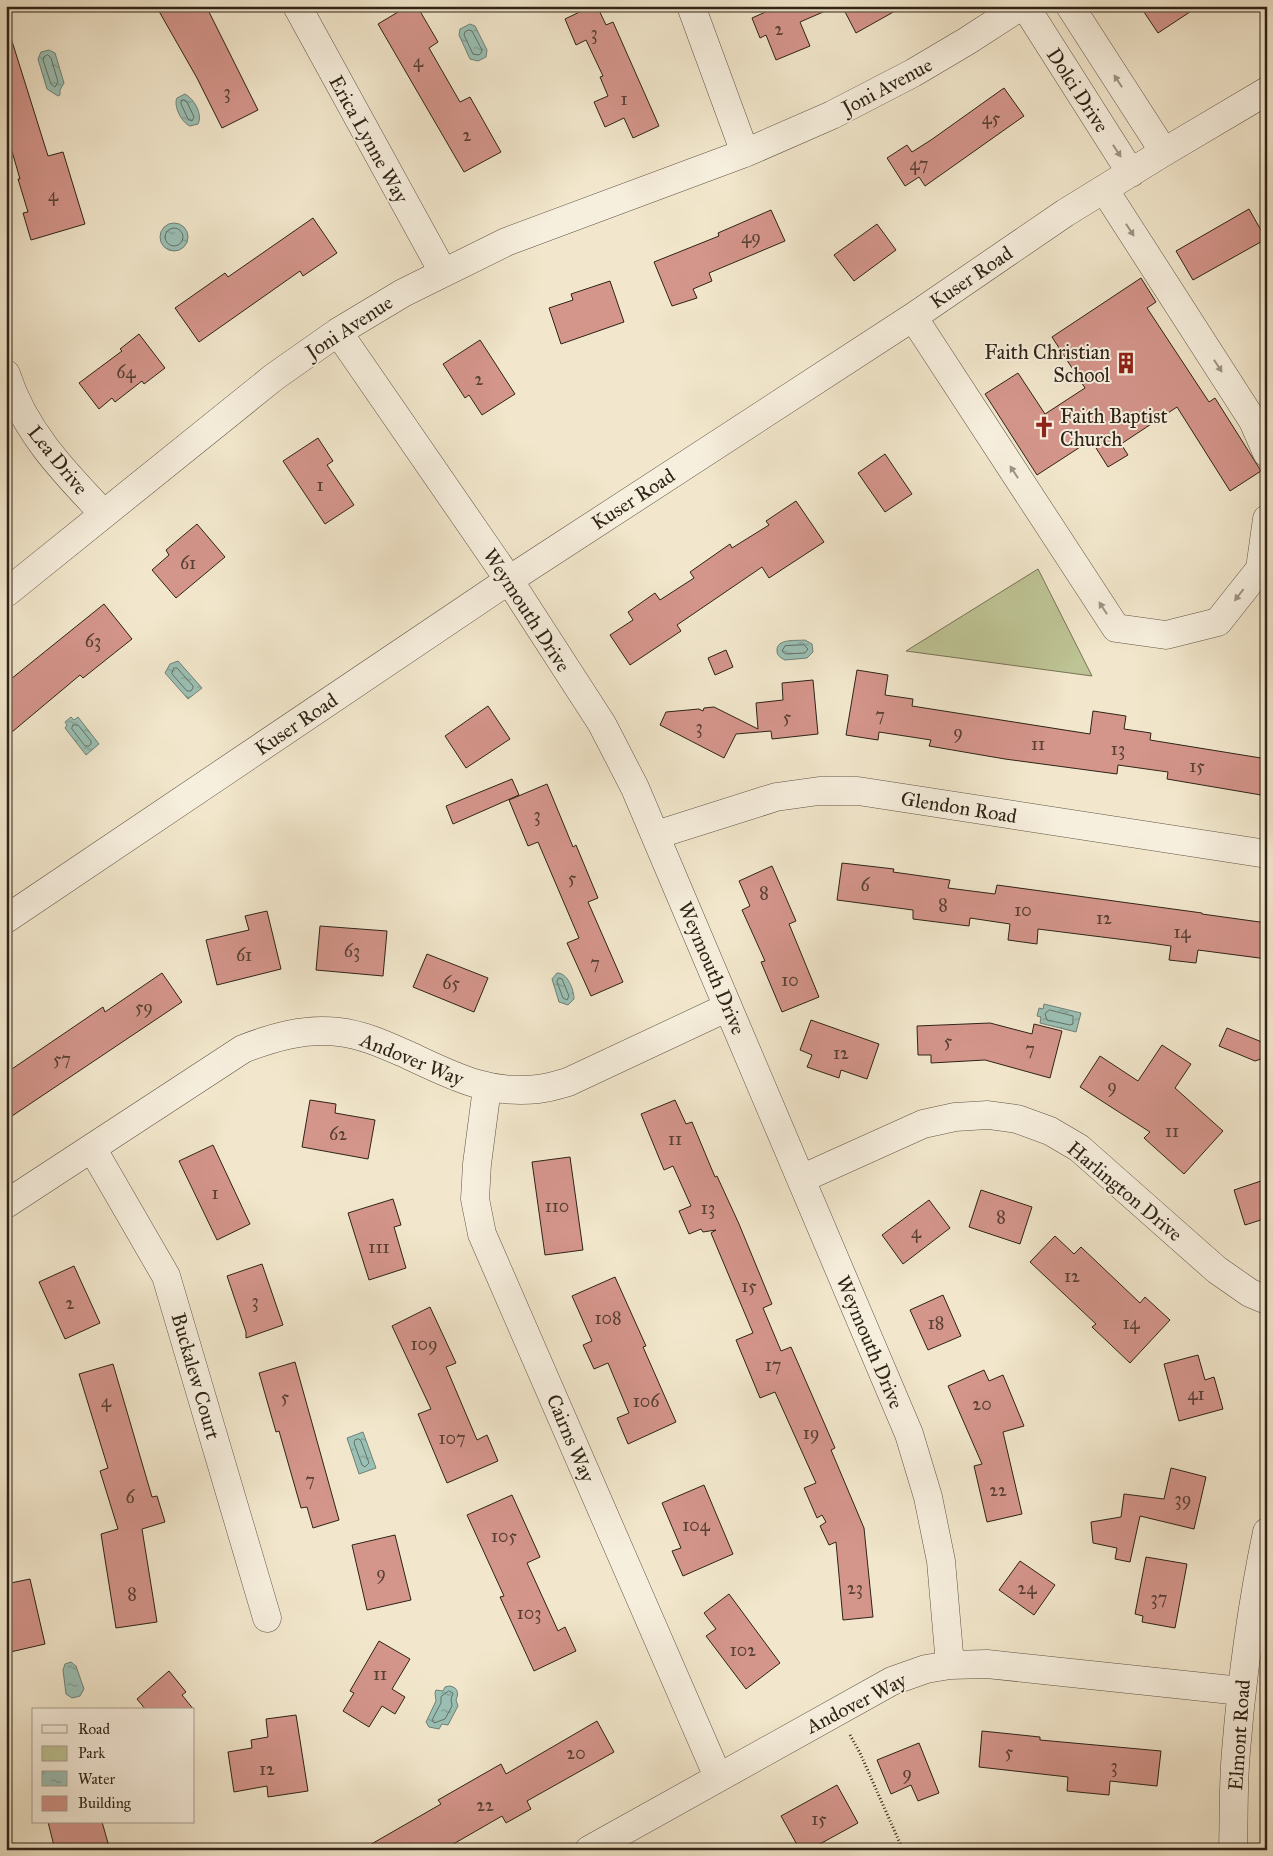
<svg xmlns="http://www.w3.org/2000/svg" width="1273" height="1856" viewBox="0 0 1273 1856" font-family="'IM FELL Great Primer',serif">
	<style>
		.park { fill: #bec495; stroke: #767456 }
		.water { fill: url(#water-ripples); stroke: #6f8176 }
		.lines { fill: none; stroke-linecap: round; stroke-linejoin: round }
		.shore { stroke: #647266; stroke-width: 1 }
		.building { fill: #d4958b; stroke: #2e2317 }
		.minor-casing { stroke: #5f5444; stroke-width: 29 }
		.path { stroke: #2e2317; stroke-width: 3; stroke-dasharray: 1 2.5; stroke-linecap: butt }
		.minor { stroke: #f7efde; stroke-width: 28 }
		.oneway { fill: #9d9384 }
		.labels { text-anchor: middle; dominant-baseline: central; stroke-width: 4; stroke-linejoin: round; paint-order: stroke }
		.number-label { font-size: 18px; fill: #584034 }
		.street-label { font-size: 20px; fill: #2e2317; stroke: #f7efde }
		.poi-label { font-size: 20px; fill: #2e2317; stroke: #f7efde; text-anchor: end }
	</style>
	<defs>
		<pattern id="water-ripples" width="26" height="14" patternUnits="userSpaceOnUse" patternTransform="scale(1.25)"><rect width="26" height="14" fill="#9bc0b5"/><path d="M2 4q2-2 4 0t4 0M15 11q2-2 4 0t4 0" fill="none" stroke="#7f9c92"/></pattern>
	</defs>
	<rect width="100%" height="100%" fill="#f2e7cc"/>
	<filter id="stains"><feTurbulence type="fractalNoise" baseFrequency=".004" numOctaves="4"/><feColorMatrix values="0 0 0 0 .2 0 0 0 0 .09 0 0 0 0 .02 0 0 0 .5 -.17"/></filter>
	<radialGradient id="worn" r=".72"><stop offset=".6" stop-color="#630" stop-opacity="0"/><stop offset="1" stop-color="#630" stop-opacity=".3"/></radialGradient>
	<path class="park" d="M1038 569 1092 676 906 651Z"/>
	<path class="water" d="M470 24 475 26 487 50 486 57 478 61 470 59 459 35 460 29Z
		M49 50 55 53 64 83 60 90V95L58 96 47 89 38 59 41 52Z
		M185 94C194 99 203 114 198 124L190 126C182 123 173 106 177 98Z
		M160 237a14 14 0 1 1 28 0a14 14 0 1 1-28 0Z
		M805 640 812 644 813 652 807 658 785 660C781 658 777 656 777 651 776 638 797 641 805 640Z
		M178 661 202 688 188 699 165 673 170 664Z
		M71 717 74 720 78 717 99 744 86 755 65 728 67 725 65 722Z
		M557 973C568 973 574 990 574 999L568 1005 559 1002 552 979Z
		M1044 1004 1081 1013 1076 1032 1040 1023 1041 1017 1037 1016 1039 1008 1043 1009Z
		M363 1432 376 1468 359 1474 347 1438Z
		M71 1662 76 1666 84 1689 80 1696 72 1698 66 1694 63 1670 65 1664Z
		M449 1686C458 1687 459 1693 456 1700L458 1706 448 1725 442 1724 439 1729 429 1727 426 1722 436 1701 435 1693 436 1690 443 1691 445 1687Z"/>
	<g class="lines">
		<path class="shore" d="M469 30 472 31 482 50 481 53 479 55 473 54 464 35 465 32Z
			M48 55 51 58 58 82 55 87 51 84 43 60 44 57Z
			M184 100 187 102 194 117 192 121 188 119 181 104V101Z
			M165 237a9 9 0 1 1 18 0a9 9 0 1 1-18 0Z
			M804 645 808 649 805 653 786 654 782 651 785 646Z
			M174 668H177L193 686V688L191 691H187L172 674Z
			M73 725H78L91 741V744L89 746H85L72 729Z
			M559 978 562 979 569 996 567 1000 563 998 557 982Z
			M1050 1010 1073 1016V1024L1070 1025 1047 1020 1045 1014Z
			M359 1439 361 1441 369 1463 365 1467 362 1465 354 1443 355 1440Z
			M449 1691 453 1693 451 1699 452 1706 445 1719 434 1723 432 1720 441 1703V1697Z"/>
	</g>
	<path class="building" d="M156 6H206L258 110 222 128 197 78Z
		M408 6H417L438 42 429 48 460 102 470 97 501 152 464 172 378 24Z
		M592 6H597L606 25 613 22 659 126 633 138 624 118 605 127 594 102 608 96 600 77 603 76 586 40 576 45 565 19Z
		M779 6H837L800 22 810 46 776 60 766 35 760 38 752 18Z
		M842 6H904L856 33Z
		M1140 6H1199L1158 33Z
		M6 38H11L48 156 63 152 85 224 31 240 23 213 28 212 18 179H20L9 141 6 142Z
		M1004 88 1024 116 925 186 919 177 905 186 887 158 907 145 912 152 931 140Z
		M1249 209 1266 239 1193 280 1176 251Z
		M771 210 785 241 709 273 712 281 693 289 697 298 672 306 654 262 719 236 718 233Z
		M313 218 337 253 303 276 300 271 199 342 175 308 225 273 228 277Z
		M877 224 896 250 854 281 834 255Z
		M1141 278 1156 302 1147 308 1209 402 1215 398 1261 471 1230 491 1177 407 1121 444 1128 455 1108 467 1091 440 1037 475 985 394 1018 373 1045 414 1085 388 1052 337Z
		M610 281 624 322 561 344 549 308 573 300 571 294Z
		M139 334 165 368 144 384 142 381 115 402 112 398 99 409 79 383 122 351 120 349Z
		M480 340 515 394 482 415 469 395 465 398 443 364Z
		M318 438 333 461 327 465 354 505 325 524 283 461Z
		M885 454 912 494 885 512 858 473Z
		M796 501 824 542 769 578 762 567 677 625 681 631 630 665 610 635 633 620 628 612 655 593 660 600 694 578 690 572 730 544 732 548 769 525 766 521Z
		M197 524 225 557 176 598 152 570 169 555 166 550Z
		M104 604 132 639 83 678 80 675 6 737V683Z
		M726 650 733 667 715 675 708 658Z
		M857 670 888 675 885 695 913 699 912 706 1090 734 1093 711 1126 716 1124 729 1151 733 1150 740 1267 759V796L1167 779 1168 772 1118 765 1117 774 1005 759 929 746 931 740 879 732 878 740 846 735Z
		M813 680 818 734 772 739 771 731 736 734 724 758 660 725 666 712 699 709 703 711 704 708 714 707 758 729 756 703 783 700 782 683Z
		M488 706 510 739 466 768 445 736Z
		M512 779 519 795 453 824 446 806Z
		M547 784 573 847 576 845 598 898 588 902 623 982 591 996 567 943 579 938 538 842 528 846 509 800Z
		M842 863 894 869 893 872 950 880 948 888 995 894 997 885 1202 913V914L1267 923V959L1198 950 1196 963 1169 960 1171 946 1150 943 1038 929 1037 944 1008 940 1010 924 970 918 969 926 913 919V910L837 900Z
		M772 866 796 921 789 924 819 997 782 1012 761 962 765 961 742 910 750 906 739 881Z
		M267 911 281 969 217 985 206 940 249 930 245 916Z
		M320 926 387 931 383 976 316 970Z
		M427 954 488 978 474 1012 413 987Z
		M162 973 182 1002 6 1120V1073L103 1007 105 1012Z
		M811 1020 879 1044 867 1079 841 1070 839 1078 807 1067 812 1055 800 1050Z
		M990 1023 1032 1034 1034 1024 1062 1031 1050 1078 985 1060 931 1063V1055H918L917 1026Z
		M1227 1028 1267 1044V1057L1255 1061 1219 1046Z
		M1162 1045 1191 1064 1175 1088 1223 1131 1184 1174 1144 1138 1150 1132 1080 1087 1100 1056 1138 1081Z
		M310 1100 336 1104 335 1113 375 1120 368 1159 302 1147Z
		M675 1100 686 1124 692 1122 715 1177 717 1176 739 1224 772 1304 763 1308 781 1351 791 1347 835 1448 831 1450 864 1528 873 1617 843 1620 836 1542 829 1545 820 1526 826 1522 822 1515 817 1518 804 1488 816 1483 775 1392 760 1398 736 1340 753 1333 711 1233 716 1230 703 1232 701 1229 689 1234 679 1211 691 1206 673 1166 664 1170 641 1114Z
		M213 1145 250 1224 217 1240 179 1161Z
		M570 1157 583 1250 545 1255 532 1162Z
		M1267 1179V1218L1245 1225 1234 1190Z
		M981 1190 1032 1207 1020 1244 969 1227Z
		M393 1199 401 1225 394 1227 406 1268 369 1280 348 1213Z
		M929 1200 950 1228 903 1264 882 1235Z
		M1055 1236 1074 1254 1081 1247 1140 1303 1145 1297 1170 1320 1130 1363 1092 1327 1096 1324 1030 1262Z
		M262 1264 283 1325 246 1338V1332L227 1276Z
		M74 1266 100 1323 65 1339 39 1282Z
		M615 1277 646 1346 643 1347 676 1422 628 1444 617 1418 629 1413 608 1363 594 1369 583 1345 592 1341 572 1296Z
		M943 1295 961 1336 928 1350 910 1310Z
		M430 1307 456 1363 446 1367 477 1440 487 1435 498 1461 447 1483 418 1414 431 1409 392 1326Z
		M1198 1355 1205 1380 1214 1377 1223 1409 1179 1421 1164 1364Z
		M295 1362 339 1520 313 1528 307 1507 301 1508 279 1431 276 1432 259 1373Z
		M113 1364 152 1497 157 1496 165 1522 142 1529 157 1622 116 1628 101 1534 118 1529 100 1471 108 1468 79 1374Z
		M984 1370 989 1381 1003 1375 1024 1426 1003 1432 1022 1514 987 1522 974 1466 982 1464 948 1386Z
		M1171 1468 1206 1477 1194 1529 1140 1516 1130 1562 1115 1559 1117 1548 1093 1543 1091 1522 1121 1517 1124 1494 1164 1499Z
		M704 1485 733 1554 683 1576 672 1551 681 1548 662 1503Z
		M512 1495 540 1557 527 1563 558 1631 565 1627 576 1651 534 1671 500 1597 504 1596 467 1515Z
		M395 1535 411 1600 367 1610 352 1545Z
		M1146 1557 1187 1564 1175 1628 1142 1622 1143 1616 1135 1614Z
		M1020 1561 1055 1585 1034 1615 999 1590Z
		M30 1579 45 1644 6 1653V1584Z
		M729 1594 780 1663 746 1689 706 1636 716 1629 704 1613Z
		M379 1641 410 1659 392 1689 405 1697 395 1714 382 1706 369 1727 343 1711 354 1693 350 1691Z
		M169 1671 186 1692 182 1695 194 1710H146L137 1699Z
		M296 1715 308 1791 268 1797 267 1786 234 1792 228 1752 252 1748 251 1740 268 1737 266 1719Z
		M597 1721 614 1752 527 1801 531 1809 506 1823 502 1816 443 1850H361L441 1804 438 1800 501 1764 506 1774Z
		M982 1731 1040 1737V1740L1161 1751 1157 1786 1110 1781 1109 1795 1067 1791 1068 1777 979 1767Z
		M919 1743 939 1793 918 1801 911 1785 891 1794 877 1760Z
		M837 1785 858 1823 809 1850H800L781 1816Z
		M48 1822H102L110 1850H55Z"/>
	<g class="lines">
		<g class="minor-casing">
			<path id="minor" d="M297 6 443 272
				M691 6 745 153
				M1025 6 1131 173
				M1070 6 1164 152
				M1104 189 1253 421 1267 453
				M913 317 1116 628 1166 635 1218 622 1260 569 1267 519
				M338 332 509 580 602 724 635 788 909 1434 928 1497 941 1561 950 1665
				M6 374C24 431 64 472 104 514
				M6 593 274 377 338 332 403 293 506 242 745 153 832 115 913 73 967 41 1021 6
				M656 835 776 797 819 791H858L1267 854
				M6 919 509 580 913 317 1065 213 1164 152 1267 91
				M487 1088 477 1164 475 1199 482 1234 718 1777
				M92 1148 166 1276 267 1618
				M801 1179 923 1124 955 1117 988 1115 1017 1119 1050 1131 1079 1148 1217 1270 1250 1293 1267 1300
				M6 1204 243 1049C274 1037 305 1028 339 1032 364 1035 385 1045 408 1055 451 1075 488 1095 538 1089 548 1088 558 1085 568 1082L728 1007
				M589 1850 892 1681 926 1669 950 1665 987 1664 1241 1691
				M1233 1850C1234 1817 1233 1784 1236 1751 1242 1677 1252 1604 1267 1532"/>
		</g>
		<path class="path" d="M850 1735 860 1753 903 1850"/>
		<use href="#minor" class="minor"/>
	</g>
	<defs><path id="oneway-solid" d="M-6-.8H1V-3.2L6.5 0L1 3.2V.8H-6Z" transform="scale(1.25)"/></defs>
	<g class="oneway">
		<use href="#oneway-solid" transform="translate(1118 81) rotate(-123)"/>
		<use href="#oneway-solid" transform="translate(1117 151) rotate(57)"/>
		<use href="#oneway-solid" transform="translate(1130 230) rotate(57)"/>
		<use href="#oneway-solid" transform="translate(1218 366) rotate(57)"/>
		<use href="#oneway-solid" transform="translate(1014 472) rotate(-123)"/>
		<use href="#oneway-solid" transform="translate(1239 595) rotate(128)"/>
		<use href="#oneway-solid" transform="translate(1103 608) rotate(-123)"/>
	</g>
	<defs>
		<g id="building-bare" transform="scale(1.725)"><path d="M-4-6H4V6H1V3H-1V6H-4ZM-2.5-4.3h1.7v1.8h-1.7ZM.8-4.3h1.7v1.8H.8ZM-2.5-1h1.7V.8h-1.7ZM.8-1h1.7V.8H.8Z" fill="#8f2418" stroke="#f7efde" stroke-width="2.5" paint-order="stroke"/></g>
		<g id="church-bare" transform="scale(1.725)"><path d="M-1.2-6h2.4v3.5h3.3v2.4h-3.3V6h-2.4V-.1h-3.3v-2.4h3.3Z" fill="#8f2418" stroke="#f7efde" stroke-width="2.5" paint-order="stroke"/></g>
	</defs>
	<g fill-rule="evenodd">
		<use href="#building-bare" x="1126" y="363"/>
		<use href="#church-bare" x="1044" y="427"/>
	</g>
	<g class="labels">
		<g class="number-label">
			<text x="779" y="29">2</text>
			<text x="594" y="33">3</text>
			<text x="418" y="61">4</text>
			<text x="227" y="92">3</text>
			<text x="624" y="99">1</text>
			<text x="991" y="118">45</text>
			<text x="467" y="135">2</text>
			<text x="919" y="164">47</text>
			<text x="53" y="195">4</text>
			<text x="751" y="237">49</text>
			<text x="126" y="372">64</text>
			<text x="479" y="379">2</text>
			<text x="320" y="485">1</text>
			<text x="188" y="563">61</text>
			<text x="93" y="641">63</text>
			<text x="880" y="715">7</text>
			<text x="787" y="717">5</text>
			<text x="699" y="727">3</text>
			<text x="958" y="732">9</text>
			<text x="1038" y="744">11</text>
			<text x="1118" y="749">13</text>
			<text x="1197" y="766">15</text>
			<text x="537" y="815">3</text>
			<text x="572" y="878">5</text>
			<text x="865" y="885">6</text>
			<text x="764" y="893">8</text>
			<text x="943" y="905">8</text>
			<text x="1023" y="910">10</text>
			<text x="1104" y="918">12</text>
			<text x="1182" y="932">14</text>
			<text x="352" y="951">63</text>
			<text x="244" y="955">61</text>
			<text x="595" y="963">7</text>
			<text x="790" y="980">10</text>
			<text x="451" y="983">65</text>
			<text x="144" y="1007">59</text>
			<text x="948" y="1041">5</text>
			<text x="1030" y="1049">7</text>
			<text x="841" y="1053">12</text>
			<text x="62" y="1059">57</text>
			<text x="1112" y="1086">9</text>
			<text x="1172" y="1131">11</text>
			<text x="338" y="1134">62</text>
			<text x="675" y="1139">11</text>
			<text x="215" y="1193">1</text>
			<text x="557" y="1206">110</text>
			<text x="708" y="1208">13</text>
			<text x="1001" y="1217">8</text>
			<text x="916" y="1232">4</text>
			<text x="379" y="1247">111</text>
			<text x="1072" y="1276">12</text>
			<text x="749" y="1286">15</text>
			<text x="255" y="1301">3</text>
			<text x="70" y="1303">2</text>
			<text x="608" y="1318">108</text>
			<text x="936" y="1323">18</text>
			<text x="1131" y="1323">14</text>
			<text x="424" y="1344">109</text>
			<text x="773" y="1365">17</text>
			<text x="1196" y="1394">41</text>
			<text x="285" y="1397">5</text>
			<text x="106" y="1401">4</text>
			<text x="646" y="1401">106</text>
			<text x="982" y="1404">20</text>
			<text x="811" y="1433">19</text>
			<text x="452" y="1438">107</text>
			<text x="310" y="1480">7</text>
			<text x="998" y="1490">22</text>
			<text x="130" y="1497">6</text>
			<text x="1183" y="1499">39</text>
			<text x="696" y="1525">104</text>
			<text x="504" y="1536">105</text>
			<text x="381" y="1573">9</text>
			<text x="855" y="1588">23</text>
			<text x="1027" y="1588">24</text>
			<text x="132" y="1594">8</text>
			<text x="1159" y="1598">37</text>
			<text x="529" y="1613">103</text>
			<text x="743" y="1650">102</text>
			<text x="380" y="1674">11</text>
			<text x="1009" y="1752">5</text>
			<text x="576" y="1753">20</text>
			<text x="1114" y="1766">3</text>
			<text x="267" y="1769">12</text>
			<text x="907" y="1773">9</text>
			<text x="485" y="1805">22</text>
			<text x="819" y="1819">15</text>
		</g>
		<g class="street-label">
			<text transform="translate(887 86) rotate(-28)">Joni Avenue</text>
			<text transform="translate(1078 90) rotate(57)">Dolci Drive</text>
			<text transform="translate(369 139) rotate(61)">Erica Lynne Way</text>
			<text transform="translate(971 277) rotate(-34)">Kuser Road</text>
			<text transform="translate(349 327) rotate(-33)">Joni Avenue</text>
			<text transform="translate(58 460) rotate(51)">Lea Drive</text>
			<text transform="translate(633 499) rotate(-33)">Kuser Road</text>
			<text transform="translate(527 610) rotate(57)">Weymouth Drive</text>
			<text transform="translate(296 724) rotate(-34)">Kuser Road</text>
			<text transform="translate(959 807) rotate(9)">Glendon Road</text>
			<text transform="translate(712 968) rotate(67)">Weymouth Drive</text>
			<text transform="translate(412 1059) rotate(22)">Andover Way</text>
			<text transform="translate(1125 1191) rotate(40)">Harlington Drive</text>
			<text transform="translate(870 1342) rotate(67)">Weymouth Drive</text>
			<text transform="translate(196 1376) rotate(74)">Buckalew Court</text>
			<text transform="translate(571 1438) rotate(67)">Cairns Way</text>
			<text transform="translate(856 1703) rotate(-27)">Andover Way</text>
			<text transform="translate(1239 1735) rotate(-86)">Elmont Road</text>
		</g>
		<g class="poi-label">
			<text x="1110" y="352">Faith Christian<tspan x="1110" dy="23">School</tspan></text>
			<text x="1060" y="416" text-anchor="start">Faith Baptist<tspan x="1060" dy="23">Church</tspan></text>
		</g>
	</g>
	<rect width="1273" height="1856" fill="none" stroke="#f2e7cc" stroke-width="25"/>
	<rect x="8" y="8" width="1258" height="1841" fill="none" stroke="#2e2317" stroke-width="2.5"/>
	<rect x="12" y="12" width="1248" height="1831" fill="none" stroke="#2e2317"/>
	<rect x="32" y="1708" width="162" height="115" fill="#f7efde" stroke="#a79d8e"/>
	<rect x="42" y="1725" width="25" height="8" fill="#f7efde" stroke="#a79d8e"/>
	<text x="78" y="1734" font-size="15" fill="#2e2317">Road</text>
	<rect x="42" y="1746" width="25" height="15" fill="#bec495" stroke="#a79d8e"/>
	<text x="78" y="1758" font-size="15" fill="#2e2317">Park</text>
	<rect x="42" y="1771" width="25" height="15" fill="url(#water-ripples)" stroke="#a79d8e"/>
	<text x="78" y="1784" font-size="15" fill="#2e2317">Water</text>
	<rect x="42" y="1796" width="25" height="15" fill="#d4958b" stroke="#a79d8e"/>
	<text x="78" y="1808" font-size="15" fill="#2e2317">Building</text>
	<rect width="100%" height="100%" filter="url(#stains)"/>
	<rect width="100%" height="100%" fill="url(#worn)"/>
</svg>
